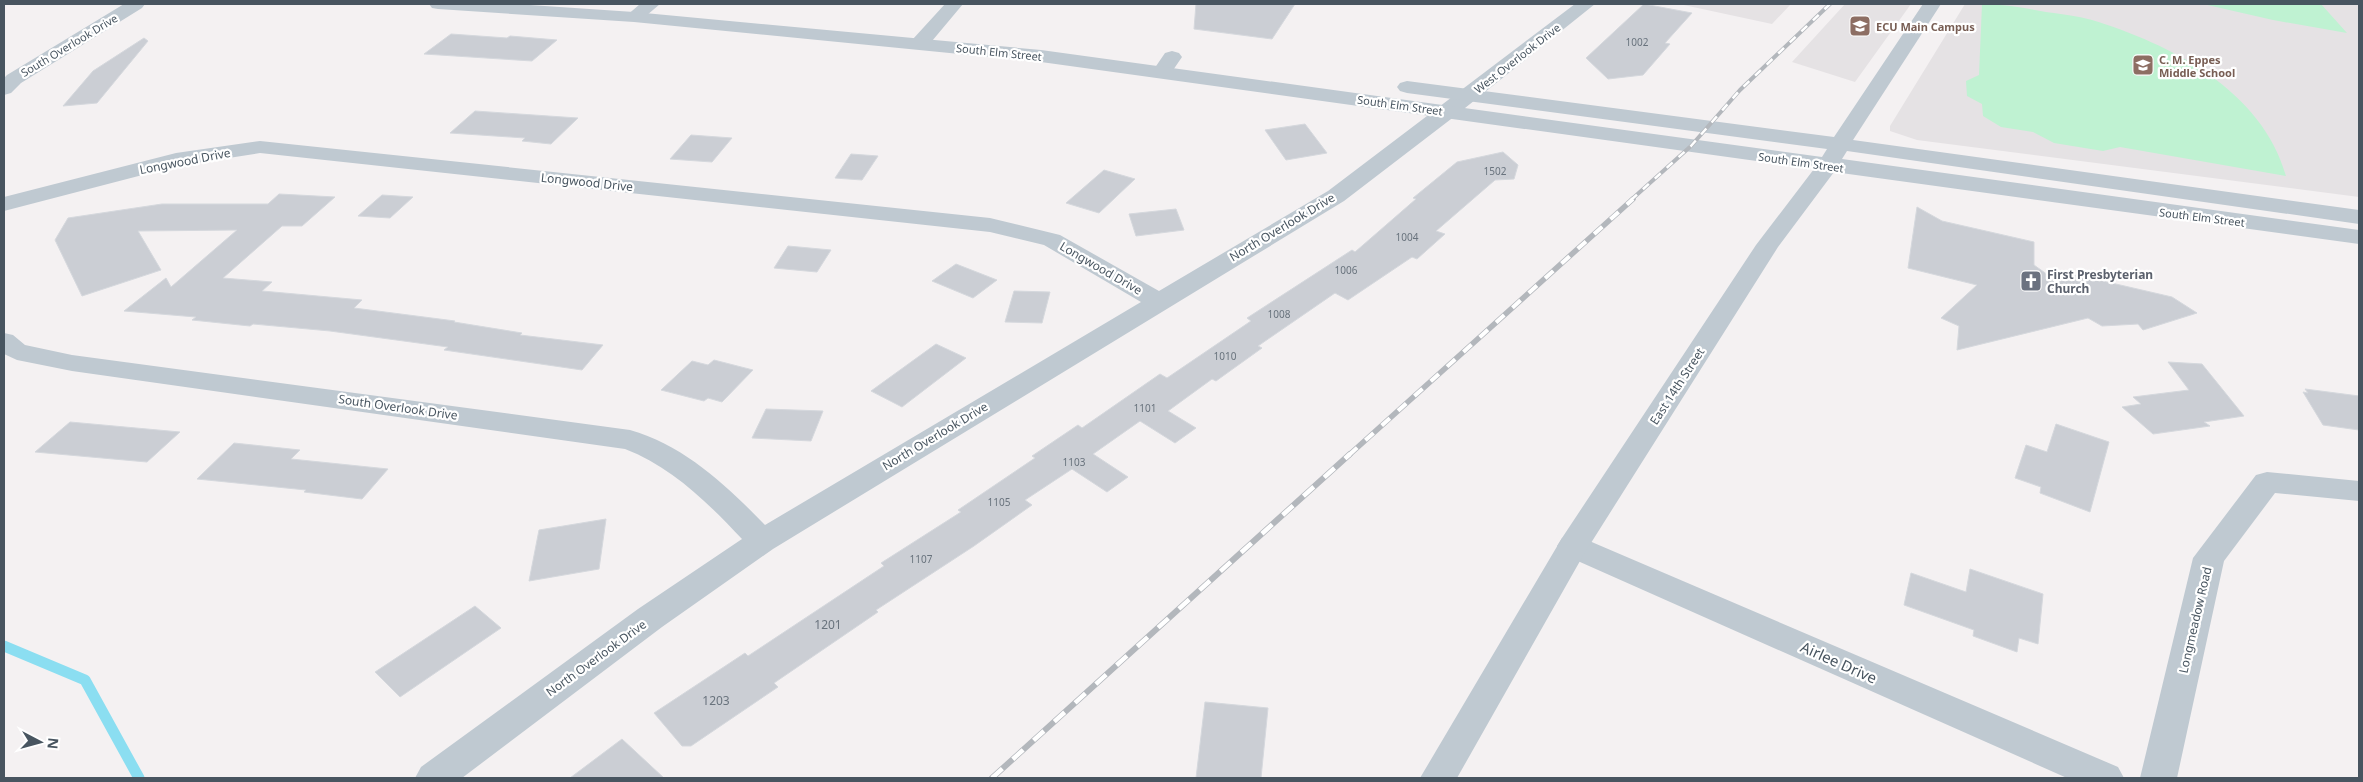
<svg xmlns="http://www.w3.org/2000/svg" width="2363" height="782" viewBox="0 0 2363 782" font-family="'Noto Sans',sans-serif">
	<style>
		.education { fill: #e5e2e4 }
		.green { fill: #bff2d2 }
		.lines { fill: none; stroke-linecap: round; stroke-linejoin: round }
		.stream { stroke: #8bdef1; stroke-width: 11 }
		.building { fill: #cbced4; stroke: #d5d8dd }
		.minor { fill: #bfc9d1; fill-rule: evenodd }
		.tertiary { fill: #bfc9d1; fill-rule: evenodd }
		.rail-far2-casing { stroke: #b3b7bc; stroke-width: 4 }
		.rail-far1-casing { stroke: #b3b7bc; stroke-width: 5.5 }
		.rail-casing { stroke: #b3b7bc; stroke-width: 6 }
		.rail-far2 { stroke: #fff; stroke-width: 2.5; stroke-dasharray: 8; stroke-linecap: butt }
		.rail-far1 { stroke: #fff; stroke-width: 4; stroke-dasharray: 11; stroke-linecap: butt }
		.rail { stroke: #fff; stroke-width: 4.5; stroke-dasharray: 14; stroke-linecap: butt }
		.labels { text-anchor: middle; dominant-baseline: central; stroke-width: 4.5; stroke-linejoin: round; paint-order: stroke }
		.number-label { font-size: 10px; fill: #69737d }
		.far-education-label { font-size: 11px; font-weight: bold; fill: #785e54; stroke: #fff; text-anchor: start }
		.far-street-label { font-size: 11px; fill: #485560; stroke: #fff }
		.street-label { font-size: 12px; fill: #485560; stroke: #fff }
		.worship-label { font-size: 12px; font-weight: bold; fill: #5b616d; stroke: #fff; text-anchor: start }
		.near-number-label { font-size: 12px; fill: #69737d }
		.near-street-label { font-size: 15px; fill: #485560; stroke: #fff }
	</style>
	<rect width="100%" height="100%" fill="#f4f1f2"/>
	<path class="education" d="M1679 4H1791L1772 24Z
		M1845 4H1911L1855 82 1792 62Z
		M1965 4H2359V197L1917 140 1890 131V126Z"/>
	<path class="green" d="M1982 4C2004 4 2025 8 2046 12 2061 14 2077 16 2092 20 2170 44 2262 90 2286 176L2120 147 2103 151 2054 143 2033 132 2001 127 1983 116 1982 104 1967 96 1966 81 1979 75Z
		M2203 4H2321L2347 33 2273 20Z"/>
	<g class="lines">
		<path class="stream" d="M4 646 85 680 139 778"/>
	</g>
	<path class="building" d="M1196 4H1295L1272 39 1194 29Z
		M1644 4 1692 13 1665 43 1670 44 1643 75 1608 79 1586 58Z
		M451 34 507 38 510 36 557 40 532 61 424 54Z
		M144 38 148 41 97 103 63 106 93 71Z
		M475 111 578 118 551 144 522 141 525 138 450 133Z
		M1305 124 1327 153 1286 160 1265 130Z
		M691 135 732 138 712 162 670 159Z
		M1503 152 1518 165 1514 179 1495 180 1436 231 1445 234 1417 259 1412 257 1348 300 1335 293 1258 346 1262 348 1216 381 1212 379 1168 411 1196 428 1175 443 1140 421 1093 454 1128 477 1107 492 1072 469 1025 500 1032 505 974 546 876 610 878 612 774 683 778 687 691 746H682L654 713 745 653 748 656 884 566 881 563 961 512 958 510 1035 458 1032 456 1078 425 1082 428 1160 374 1167 378 1251 321 1247 318 1352 250 1355 252 1416 199 1413 198 1457 162Z
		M851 154 878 156 862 180 835 178Z
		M1104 170 1135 179 1099 213 1066 203Z
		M279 194 335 197 302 226H282L223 278 272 282 262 291 362 300 354 308 455 321 454 322 522 333 520 335 603 345 582 370 444 350 448 347 330 331 253 324 250 326 192 320 196 317 124 311 166 278 171 287 237 230 138 231 161 270 82 296 55 240 68 218 162 204H268Z
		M382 195 413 197 390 218 358 216Z
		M1917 207 1942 221 2034 242V265L2055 280 2077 275 2172 297 2197 313 2143 330 2138 324 2102 326 2088 318 1957 350 1959 326 1941 318 1977 285 1908 268Z
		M1176 209 1184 230 1136 236 1129 214Z
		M788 246 831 250 817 272 774 268Z
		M956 264 997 280 973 298 932 281Z
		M1014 291 1050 292 1042 323 1005 322Z
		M936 344 966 358 902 407 871 391Z
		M714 360 753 370 722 402 708 398 704 401 661 390 692 361 708 365Z
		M2168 362 2202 364 2244 416 2204 422 2210 426 2153 434 2122 407 2141 404 2133 397 2189 390Z
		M2305 389 2359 396V430L2323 425 2303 392 2308 393Z
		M766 409 823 411 811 441 752 438Z
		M70 422 180 432 147 462 35 452Z
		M2056 424 2109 442 2090 512 2040 493 2041 487 2015 478 2026 445 2047 452Z
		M234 443 300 450 291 459 388 469 362 499 304 492 306 490 197 479Z
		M606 519 599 569 529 581 539 530Z
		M1970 569 2043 594 2038 644 2019 638 2017 652 1973 636 1974 630 1904 605 1911 573 1966 592Z
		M475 606 501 628 400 697 375 672Z
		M1205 702 1268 708 1261 778H1196Z
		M622 739 664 778H570Z"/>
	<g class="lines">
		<path class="minor" d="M124 4H145L142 8 21 83 11 93 4 95V78L7 75Z
			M640 4H660L640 21H628L625 17Z
			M945 4H963L927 47H913L911 43 913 39Z
			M1575 4H1595L1455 116 1344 201 773 549 662 627 462 778H415L421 767 638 609 742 539C708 503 672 467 625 449L72 371 17 360 4 354V333L13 335 25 345 72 355 630 430C685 446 726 485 765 525L1141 302 1044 245 990 232 260 153 177 166 4 211V197L176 153 260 141 990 218 1060 235 1159 291 1328 191Z
			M1172 51 1179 53 1182 57 1169 76 1162 78 1155 76 1152 72 1165 53Z
			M2267 472 2359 481V501L2275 493 2224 561 2177 778H2140L2193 558 2256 475Z
			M1573 534 2118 767 2124 778H2067L1562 554 1557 546 1562 538Z"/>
		<path class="tertiary" d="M429 4H515L634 12 1041 50 1822 157 1827 149 1407 93 1400 91 1397 87 1400 83 1407 81 1834 137 1923 4H1941L1853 140 2359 210V224L1847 151 1842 159 2359 230V244L1834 172 1778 247 1584 554 1457 778H1420L1562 538 1756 245 1814 169 1041 62 634 22 438 9 432 8Z"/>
		<g class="rail-far2-casing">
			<path id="rail-far2" d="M1631 200 1691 146 1740 90 1830 4"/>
		</g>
		<g class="rail-far1-casing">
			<path id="rail-far1" d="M1349 455 1633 199"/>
		</g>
		<g class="rail-casing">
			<path id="rail" d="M992 778 1350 454"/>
		</g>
		<use href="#rail-far2" class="rail-far2"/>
		<use href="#rail-far1" class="rail-far1"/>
		<use href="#rail" class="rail"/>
	</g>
	<defs>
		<g id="university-square" transform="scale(1.125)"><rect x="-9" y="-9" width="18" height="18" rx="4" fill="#8d6e63" stroke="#fff"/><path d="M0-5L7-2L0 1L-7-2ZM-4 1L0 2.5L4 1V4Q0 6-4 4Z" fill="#fff"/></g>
		<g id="school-square" transform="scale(1.125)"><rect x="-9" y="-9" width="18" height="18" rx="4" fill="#8d6e63" stroke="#fff"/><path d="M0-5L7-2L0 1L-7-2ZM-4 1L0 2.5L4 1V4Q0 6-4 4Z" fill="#fff"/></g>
		<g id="church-square" transform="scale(1.125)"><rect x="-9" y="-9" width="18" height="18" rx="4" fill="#6b7280" stroke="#fff"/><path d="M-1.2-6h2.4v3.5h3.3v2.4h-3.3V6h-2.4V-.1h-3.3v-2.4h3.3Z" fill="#fff"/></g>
	</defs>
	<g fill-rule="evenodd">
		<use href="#university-square" x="1860" y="26"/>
		<use href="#school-square" x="2143" y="65"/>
		<use href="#church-square" x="2031" y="281"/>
	</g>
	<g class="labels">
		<g class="number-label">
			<text x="1637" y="42">1002</text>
			<text x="1495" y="171">1502</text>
			<text x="1407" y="237">1004</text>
			<text x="1346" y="270">1006</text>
			<text x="1279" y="314">1008</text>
			<text x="1225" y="356">1010</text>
			<text x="1145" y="408">1101</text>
			<text x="1074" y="462">1103</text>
			<text x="999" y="502">1105</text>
			<text x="921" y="559">1107</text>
		</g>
		<g class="far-education-label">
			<text x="1876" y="26">ECU Main Campus</text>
			<text x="2159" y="59">C. M. Eppes<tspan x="2159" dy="13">Middle School</tspan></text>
		</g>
		<g class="far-street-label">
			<text transform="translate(69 45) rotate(-31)">South Overlook Drive</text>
			<text transform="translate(999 52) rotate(6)">South Elm Street</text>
			<text transform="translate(1517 58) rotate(-38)">West Overlook Drive</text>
			<text transform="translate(1400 105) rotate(8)">South Elm Street</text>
			<text transform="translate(1801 162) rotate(8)">South Elm Street</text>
			<text transform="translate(2202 217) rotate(7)">South Elm Street</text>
		</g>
		<g class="street-label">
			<text transform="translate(185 161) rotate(-11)">Longwood Drive</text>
			<text transform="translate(587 182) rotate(6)">Longwood Drive</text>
			<text transform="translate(1282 227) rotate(-31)">North Overlook Drive</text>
			<text transform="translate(1101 268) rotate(30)">Longwood Drive</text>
			<text transform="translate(1677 386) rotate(-57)">East 14th Street</text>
			<text transform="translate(398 407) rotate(8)">South Overlook Drive</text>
			<text transform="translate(935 436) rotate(-31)">North Overlook Drive</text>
			<text transform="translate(2195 620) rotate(-77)">Longmeadow Road</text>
			<text transform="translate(596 658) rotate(-36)">North Overlook Drive</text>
		</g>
		<g class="worship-label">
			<text x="2047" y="274">First Presbyterian<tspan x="2047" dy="14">Church</tspan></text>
		</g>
		<g class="near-number-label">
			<text x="828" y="624">1201</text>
			<text x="716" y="700">1203</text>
		</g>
		<g class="near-street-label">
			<text transform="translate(1839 662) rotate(24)">Airlee Drive</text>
		</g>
	</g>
	<rect width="2363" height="782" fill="none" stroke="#485560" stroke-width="10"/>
	<g transform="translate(40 742) rotate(96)" stroke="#ffffff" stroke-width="4" paint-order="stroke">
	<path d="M0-4L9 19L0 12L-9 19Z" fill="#485560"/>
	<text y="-8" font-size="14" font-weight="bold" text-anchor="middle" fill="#485560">N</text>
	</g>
</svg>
